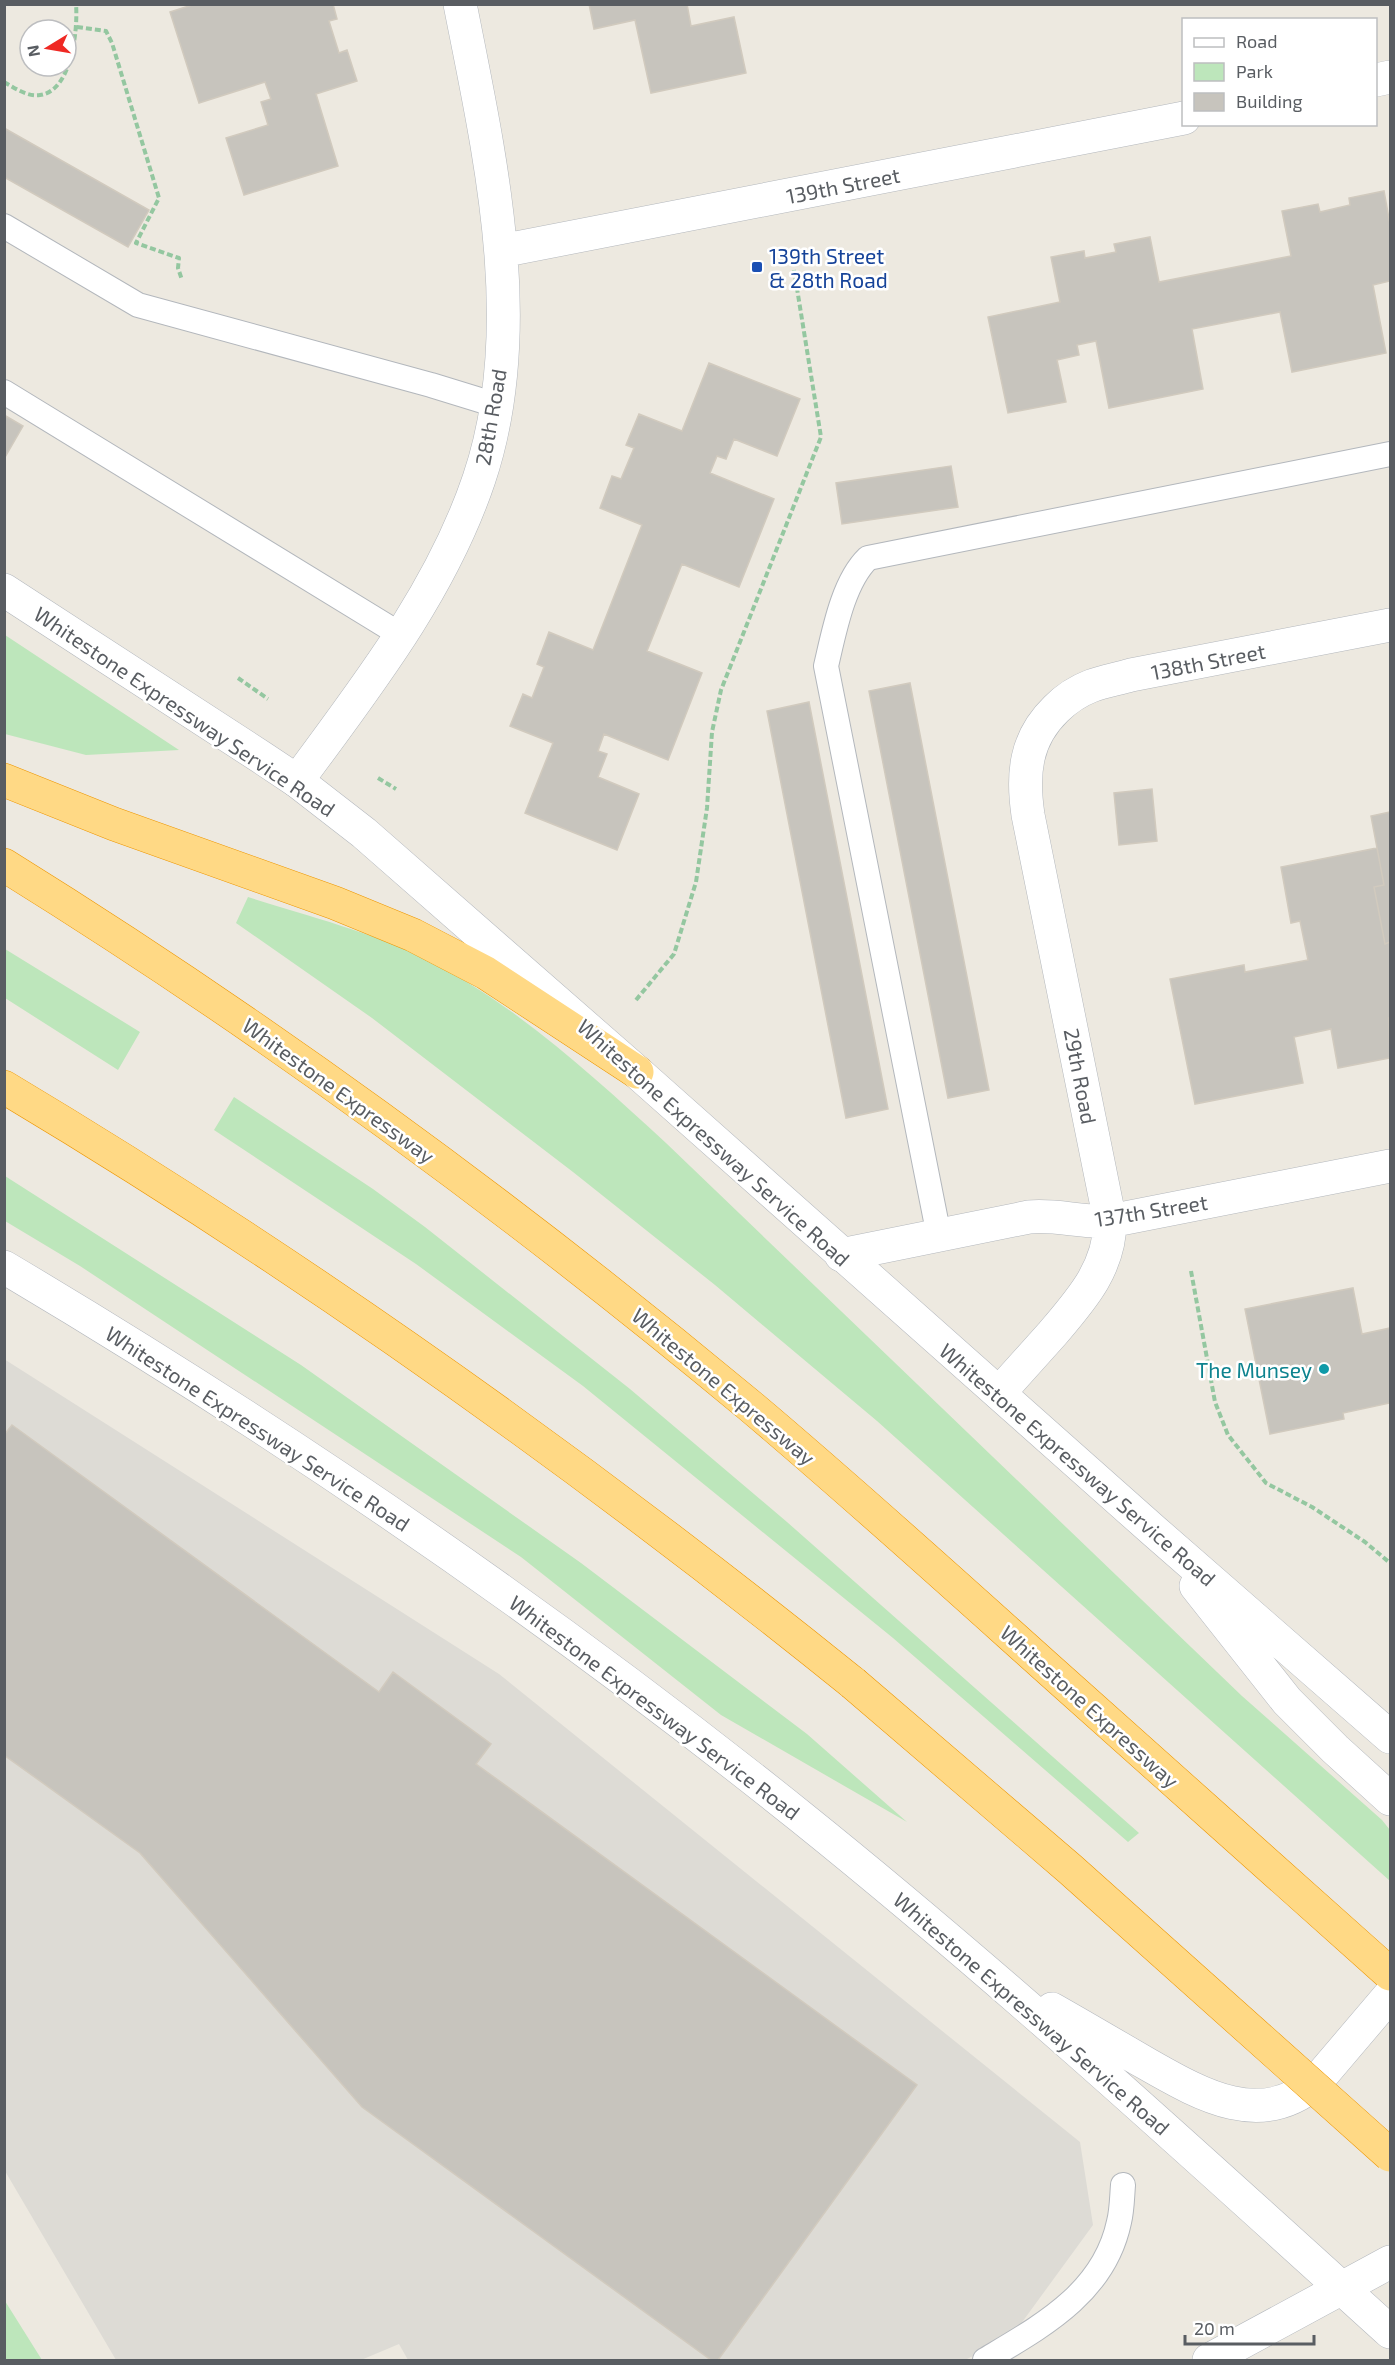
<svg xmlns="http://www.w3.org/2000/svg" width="1395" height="2365" viewBox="0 0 1395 2365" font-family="'Exo 2',sans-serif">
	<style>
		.industrial { fill: #dddbd5 }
		.green { fill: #bde6bb }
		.building { fill: #c7c4bd; stroke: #d1cabe; stroke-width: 1.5 }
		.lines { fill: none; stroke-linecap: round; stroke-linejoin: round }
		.lane-casing { stroke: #b3b7bc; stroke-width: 26 }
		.street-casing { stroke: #b3b7bc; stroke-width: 34 }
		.secondary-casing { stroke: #b4b8be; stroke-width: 34 }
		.highway-casing { stroke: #ed9600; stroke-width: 34 }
		.path { stroke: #94c7a0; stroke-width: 4; stroke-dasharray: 6 3; stroke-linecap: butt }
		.lane { stroke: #fff; stroke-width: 24 }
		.street { stroke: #fff; stroke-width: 33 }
		.secondary { stroke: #fff; stroke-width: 33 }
		.highway { stroke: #ffd985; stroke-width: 33 }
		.highway-bridge-casing { stroke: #ed9600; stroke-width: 34; stroke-linecap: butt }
		.highway-bridge { stroke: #ffd985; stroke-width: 33 }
		.transit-dot { fill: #1a4fb4; stroke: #fff; stroke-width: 2 }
		.culture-dot { fill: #0f9aa8; stroke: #fff; stroke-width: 2 }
		.labels { text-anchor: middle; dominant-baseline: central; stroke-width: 5; stroke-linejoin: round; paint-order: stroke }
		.street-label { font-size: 21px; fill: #595d62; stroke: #fff }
		.transit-label { font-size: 21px; fill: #164399; stroke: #fff; text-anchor: start }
		.culture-label { font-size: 21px; fill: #0d838f; stroke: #fff; text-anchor: end }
	</style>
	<rect width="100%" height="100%" fill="#ede9e0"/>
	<path class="industrial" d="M4 1359 499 1674 1080 2142 1093 2225 1012 2336 965 2360H408L399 2344 361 2360H116L5 2171Z"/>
	<path class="green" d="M5 635 179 750 86 755 5 734Z
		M248 897C304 915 372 932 424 958 515 1004 592 1075 666 1143L1242 1696 1382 1820 1390 1830V1881L877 1421 715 1285 573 1172 372 1018 236 923Z
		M5 949 140 1032 118 1070 5 998Z
		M234 1097 373 1189 425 1227 630 1389 787 1522 1139 1833 1128 1842 893 1638 583 1386 416 1264 214 1130Z
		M5 1176 301 1365 581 1563 807 1734 907 1822 721 1715 521 1557 80 1266 5 1221Z
		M5 2301 42 2360H5Z"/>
	<path class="building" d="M195 4H333L337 19 329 21 339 53 347 50 357 81 316 94 338 166 244 195 226 138 268 125 261 102 271 99 265 82 199 103 170 12Z
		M589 4H687L691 26 734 17 746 73 651 93 635 20 594 29Z
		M4 128 149 210 128 247 4 177Z
		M1384 191 1390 224V281L1373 285 1386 353 1292 372 1280 312 1192 329 1203 389 1109 408 1096 341 1077 345 1079 355 1057 360 1066 402 1008 413 988 317 1060 302 1051 257 1084 251 1085 258 1116 252 1114 244 1150 237 1159 282 1291 256 1282 211 1318 204 1320 212 1350 205 1349 198Z
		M709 363 800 399 777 456 734 439 726 459 717 456 710 473 774 499 739 587 682 564 647 651 702 673 668 760 604 734 598 751 607 754 598 777 639 794 617 850 525 813 553 743 510 726 523 694 532 698 544 667 537 664 549 632 593 650 642 525 600 508 612 476 621 479 634 448 626 445 639 414 682 431Z
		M4 415 23 426 4 459Z
		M951 466 958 507 842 524 836 483Z
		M910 683 989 1090 948 1098 869 691Z
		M809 702 888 1109 846 1118 767 711Z
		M1152 789 1157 841 1119 845 1114 793Z
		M1390 812V942L1385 944 1374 887 1384 885 1371 816Z
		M1377 848 1384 885 1374 887 1385 944 1390 942V1018H1389L1390 1058 1338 1068 1331 1029 1294 1037 1303 1083 1195 1104 1170 979 1244 965 1245 972 1308 960 1300 921 1291 923 1281 867Z
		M1353 1288 1362 1334 1390 1328V1403L1343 1413 1344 1419 1270 1434 1245 1309Z
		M12 1425 379 1692 393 1672 491 1744 476 1764 917 2085 718 2360H711L362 2107 140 1853 4 1755V1435Z"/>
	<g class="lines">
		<g class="lane-casing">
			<path id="lane" d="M4 226 138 305 431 385 496 405
				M4 392 401 635
				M939 1236 826 666C834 632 843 582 868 558L1390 454
				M985 2360C1042 2326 1104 2293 1119 2222 1122 2210 1122 2197 1123 2185"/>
		</g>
		<g class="street-casing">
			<path id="street" d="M1376 80 1390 77
				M501 251 1184 118
				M297 781C366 687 441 592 479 479 530 328 490 156 460 4
				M841 1255 1029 1217C1056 1214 1082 1223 1110 1221L1390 1166
				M999 1393C1017 1373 1034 1354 1052 1334 1081 1300 1110 1268 1110 1221L1028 815C1022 774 1025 739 1056 709 1066 699 1078 691 1091 686 1104 681 1118 679 1131 675L1390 625"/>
		</g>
		<g class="secondary-casing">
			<path id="secondary" d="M4 590 261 757 297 781 364 833 637 1072 1154 1531 1390 1737
				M4 1267C282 1432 549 1615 801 1817 1004 1980 1197 2157 1390 2332
				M1196 1586 1287 1701 1335 1749 1390 1799
				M1052 2009C1082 2026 1111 2043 1140 2060 1195 2091 1258 2132 1316 2082L1390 1995
				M1209 2360 1390 2262"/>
		</g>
		<g class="highway-casing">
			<path id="highway" d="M4 780 114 824 335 903 413 935 486 973 637 1072
				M4 865C265 1027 513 1209 749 1405 849 1489 946 1577 1044 1665 1159 1768 1275 1871 1390 1974
				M4 1087C302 1265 584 1466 853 1683"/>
		</g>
		<path class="path" d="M77 27 106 31 112 43 159 198 136 243 179 258 178 268 182 280
			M4 82C15 88 27 97 40 95 72 91 78 29 76 4
			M238 678 268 699
			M378 778 396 789
			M636 1000 674 954 696 882 707 808 712 732 721 690 821 437 794 270
			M1191 1271 1215 1402 1228 1435 1266 1483 1312 1507 1365 1542 1390 1563"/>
		<use href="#lane" class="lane"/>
		<use href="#street" class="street"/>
		<use href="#secondary" class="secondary"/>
		<use href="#highway" class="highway"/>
		<g class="highway-bridge-casing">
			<path id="highway-bridge" d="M853 1683 1070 1869 1390 2155"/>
		</g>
		<use href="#highway-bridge" class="highway-bridge"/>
	</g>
	<rect class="transit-dot" x="751" y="261" width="12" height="12" rx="3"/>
	<circle class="culture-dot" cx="1324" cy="1369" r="6"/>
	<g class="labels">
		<g class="street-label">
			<text transform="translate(843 185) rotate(-11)">139th Street</text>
			<text transform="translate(490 417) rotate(-80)">28th Road</text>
			<text transform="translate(1208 661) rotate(-11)">138th Street</text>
			<text transform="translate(185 711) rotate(34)">Whitestone Expressway Service Road</text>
			<text transform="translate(1081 1076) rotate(79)">29th Road</text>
			<text transform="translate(339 1090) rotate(36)">Whitestone Expressway</text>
			<text transform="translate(714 1142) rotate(42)">Whitestone Expressway Service Road</text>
			<text transform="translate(1151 1210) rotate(-9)">137th Street</text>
			<text transform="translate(724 1386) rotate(40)">Whitestone Expressway</text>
			<text transform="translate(258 1428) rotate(33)">Whitestone Expressway Service Road</text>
			<text transform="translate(1078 1464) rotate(41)">Whitestone Expressway Service Road</text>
			<text transform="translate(1090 1706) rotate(42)">Whitestone Expressway</text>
			<text transform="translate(655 1707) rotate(37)">Whitestone Expressway Service Road</text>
			<text transform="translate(1032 2013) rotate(41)">Whitestone Expressway Service Road</text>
		</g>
		<g class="transit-label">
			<text x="769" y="255">139th Street<tspan x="769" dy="24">&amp; 28th Road</tspan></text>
		</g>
		<g class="culture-label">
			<text x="1312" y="1369">The Munsey</text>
		</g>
	</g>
	<rect width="1395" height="2365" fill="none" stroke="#595d62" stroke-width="12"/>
	<rect x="1182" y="18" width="195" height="108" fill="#ffffff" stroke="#bdbec0" stroke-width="1.5"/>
	<rect x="1194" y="38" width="30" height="9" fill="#ffffff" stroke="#bdbec0" stroke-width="1.5"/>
	<text x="1236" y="48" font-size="18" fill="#595d62">Road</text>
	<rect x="1194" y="63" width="30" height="18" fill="#bde6bb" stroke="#bdbec0" stroke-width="1.5"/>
	<text x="1236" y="78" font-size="18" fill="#595d62">Park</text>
	<rect x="1194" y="93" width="30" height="18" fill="#c7c4bd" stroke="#bdbec0" stroke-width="1.5"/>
	<text x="1236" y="108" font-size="18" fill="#595d62">Building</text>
	<g transform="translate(48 48) rotate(259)"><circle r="28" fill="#ffffff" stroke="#bdbec0" stroke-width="1.5"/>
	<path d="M0-4.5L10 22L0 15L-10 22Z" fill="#ef2924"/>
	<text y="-9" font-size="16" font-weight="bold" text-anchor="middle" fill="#595d62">N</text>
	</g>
	<path d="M1185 2335v9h129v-9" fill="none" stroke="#595d62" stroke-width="3"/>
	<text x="1194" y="2335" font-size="18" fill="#595d62" stroke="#ffffff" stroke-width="4.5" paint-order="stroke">20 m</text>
</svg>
